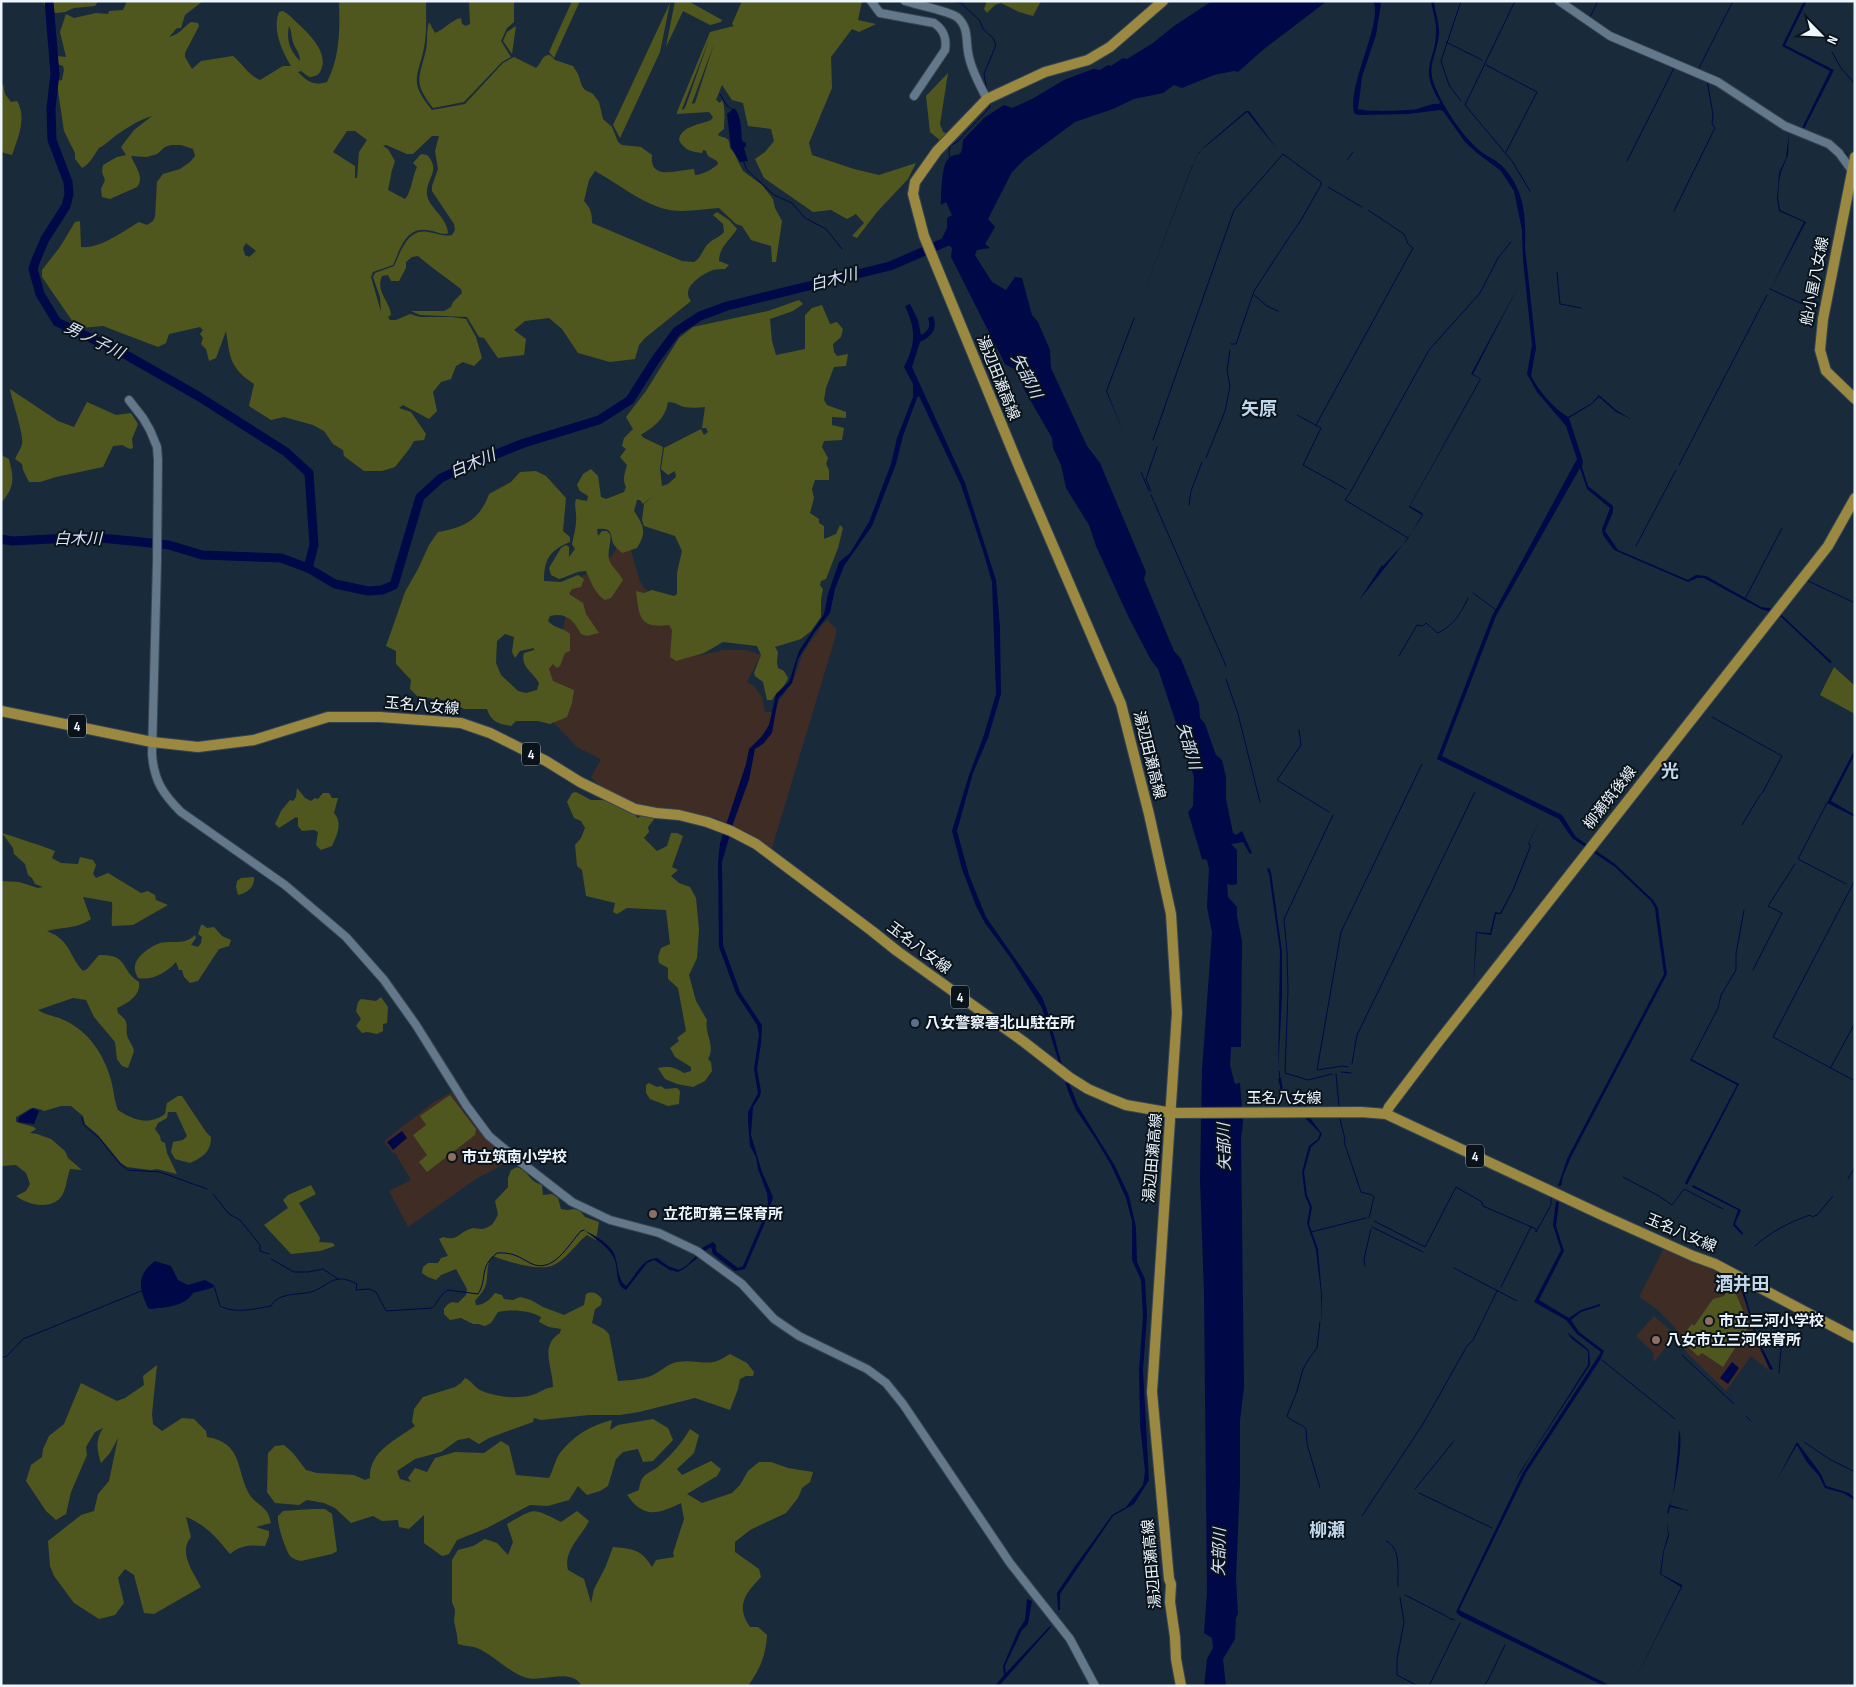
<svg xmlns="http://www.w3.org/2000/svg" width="1856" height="1687" viewBox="0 0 1856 1687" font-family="'Sofia Sans Condensed','Noto Sans JP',sans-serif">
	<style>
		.education { fill: #3e2c25 }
		.green { fill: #50571e; fill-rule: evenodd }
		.water { fill: #000847 }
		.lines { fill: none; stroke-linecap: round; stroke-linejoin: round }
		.stream { stroke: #000847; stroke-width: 1 }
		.river { stroke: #000847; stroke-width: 9 }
		.minor-casing { stroke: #364552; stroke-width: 10 }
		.major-casing { stroke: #364552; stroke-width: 12 }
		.minor { stroke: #64788b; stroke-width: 8 }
		.major { stroke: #9b8942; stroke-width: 10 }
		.service-dot { fill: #5c6f8a; stroke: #0b131a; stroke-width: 2 }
		.education-dot { fill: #8d6e63; stroke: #0b131a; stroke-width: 2 }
		.labels { text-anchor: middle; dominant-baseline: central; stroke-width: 4; stroke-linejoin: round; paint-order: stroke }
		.shield { fill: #0b131a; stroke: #a9b2ba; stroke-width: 1 }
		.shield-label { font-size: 14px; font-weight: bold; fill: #edf6fe }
		.street-label { font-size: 15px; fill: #edf6fe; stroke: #0b131a }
		.poi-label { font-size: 15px; font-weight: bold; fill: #edf6fe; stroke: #0b131a; text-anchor: start }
		.water-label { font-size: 16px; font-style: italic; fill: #d7e2f6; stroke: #0b131a }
		.quarter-label { font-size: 18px; font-weight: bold; fill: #c0d7eb; stroke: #0b131a }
	</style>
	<rect width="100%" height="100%" fill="#192b3b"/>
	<path class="education" d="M626 533 640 581 644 588 652 594 670 597 679 647 702 655 723 650H747L761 655 747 682 754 686 762 697 765 712H775L779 701 793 681 803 653 822 625 827 620 836 628V635L772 848 748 833 715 818 669 809 640 806 605 791 591 777 600 761V759L577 747 554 723 546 692V671L557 652 565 620V580L581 577 611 557Z
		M452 1092 464 1112 487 1140 510 1161 476 1179 408 1227 389 1191 411 1180 395 1153H393L384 1141 434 1102Z
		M1667 1249 1694 1263 1707 1266 1740 1283 1755 1339 1771 1372 1751 1356 1726 1391 1689 1355 1683 1348 1675 1328 1658 1310 1640 1297V1295L1663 1250Z
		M1654 1316 1669 1329 1673 1338 1654 1362 1653 1352 1636 1336Z"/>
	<path class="green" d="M43 1H97V3L95 6 74 8 65 12 56 13 46 10Z
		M127 1H203L185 15 181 28H177L169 37C182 33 181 29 191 22L198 23 199 26 185 53V57L192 69 201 61 233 56C243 64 248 75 260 80L283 66H291C282 51 272 30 279 12L283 11 289 15C302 28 330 49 321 70 319 75 315 77 309 77L301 71 298 72C308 82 313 86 327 82 340 57 340 29 339 1H426C426 17 427 33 424 48 417 80 409 81 432 110L465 104 503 63 514 57 536 68C542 63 541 55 550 55L555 60 573 66 578 74 582 86 585 90 593 94 599 102 603 119 612 127 618 142 622 145 641 147 652 155C649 181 677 170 694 169L695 175C702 175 713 169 718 164L717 161 708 156 706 151 703 150 702 153C692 152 684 150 679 140 681 126 699 125 711 120L713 117 709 112 677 114V112L710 32 734 26 732 24 742 1H770L771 3V1H862L858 20 876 24 859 32 852 29 831 57 832 88 809 143 812 155 854 169 879 175 916 163 908 179 877 212 857 238 852 236 864 223 856 214 847 219 831 210 813 212 764 178 755 159 765 152 774 141 771 129 748 126 743 103 732 100 722 85 716 100 720 103 722 100C726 109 724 120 724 129L718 134 719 136 726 138 729 141 730 148 734 153 743 171 762 185 773 199 775 208 782 221 776 262H772L771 246 751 240 742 226 736 224 719 208C701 209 679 214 661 208 637 200 617 183 595 171L589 180 584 201C591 209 592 213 592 223L682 261 694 262C701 258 702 251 707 245 712 239 719 238 724 232L723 224 713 215 717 212 729 220 737 229C730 240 719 247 719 261L729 265 725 269C721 269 717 269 713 270 702 274 680 288 691 301L645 338 639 345 635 359 610 362 578 353 562 329 549 318 525 321 514 330 526 339 524 355 498 358 484 338 479 337 467 317 420 315 411 311H444L451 307 453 302 462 293 461 289C447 278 432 268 418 256L412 257 406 262V268L399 281H391L388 275 382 276C375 292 390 301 391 315L388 317 390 320H396L410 314 420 317H452L466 319 476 337 482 358 474 366 463 362 456 366 451 379 441 382 433 392 437 411 429 419 403 405 399 408 411 412 426 434 424 440 414 441 410 448 395 467 382 471H364L344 456 343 450 333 444 324 431 313 425 284 417 271 420 249 406 254 384C230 368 230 358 226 331L216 358 209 361 206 349 201 344 203 338 200 334 203 330 200 327 169 334 166 343 158 347 103 326 81 328 73 322 42 277V270L60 247 75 222 80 221 81 247C100 249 122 232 139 222L147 225 153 221 155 217 157 182 163 174 180 169 190 162 195 156 193 149 181 145H171L165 147 157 154 147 157 131 156C135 166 145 178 137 187L110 199 102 197 101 189 105 180 102 172 103 165 117 157 126 155 121 147 134 130 152 116C138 120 127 128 115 136 109 141 105 145 99 148 94 155 90 164 82 168L75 159V153L64 131 57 84V81L62 80 64 70 63 66 52 62C50 55 47 49 50 42L55 46 57 56 66 57 60 32 66 14 74 18 96 13 108 14 109 11 123 10ZM289 26C292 31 291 36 293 42 295 49 300 52 300 61 290 51 286 40 289 26ZM710 37 685 108 682 110V109ZM714 44 695 103 692 104V103ZM347 131H355L367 140 359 152 357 178H355V166L333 152ZM432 136H439L435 151 438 169 432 186V191L454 224 455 230 452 235C443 237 437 233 428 232 408 228 401 251 394 266L375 273 373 277 380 297 381 312 371 277 373 272 393 265C400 250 405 228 426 230 433 230 439 234 446 234L448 233C447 217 429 208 427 195 425 179 442 171 427 155L421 154 413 163 417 167C412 177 412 191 405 199L388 190 392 170 395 161 388 149 383 146 386 145 407 154H413ZM246 243 256 251 249 257 245 255 243 248Z
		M469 1H515L514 3V22L507 28 501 41 511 57 502 62 464 102 433 108C413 82 419 79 426 50 428 40 426 31 429 22L435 33C445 29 451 20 461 18L462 24 466 26 470 24Z
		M572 1H580L554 58 549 52Z
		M675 1H688L722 20 721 22 710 25 683 11 666 47Z
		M987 1H1041L1033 16 1019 12 1001 3 995 5 987 13 984 9Z
		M670 3 660 52 620 138 613 125Z
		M516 26 512 54 503 41 507 32Z
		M948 73 940 124 943 132 949 134 942 142 930 132 926 96Z
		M3 84 5 94 11 102 17 101C27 117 18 138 12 155L4 153 1 150V86Z
		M799 300 803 304 793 311 770 319 772 341 776 355 805 349V315L812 308 822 305 830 324 837 322 843 329 841 337 833 344 834 352 837 356 848 354 846 366 834 367 826 388 824 400 827 405 846 412V418L832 417V425L844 428 842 440 824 441 822 447 828 458 826 464 829 470V480H815L812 489 814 498 810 513 819 519V523L824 526V539L836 534 840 525 843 528 838 548 826 579 821 581 820 585 823 589 821 600V617L811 631 801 639 775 647 778 652 777 662 778 668 784 671 788 678C784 689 777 691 772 700H767L763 682 755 676 754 673 761 655 757 646 723 642 704 653 676 661 670 657 672 630 669 625C639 629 639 616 636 591L644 593 652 590 674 596 677 594V573L682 551 675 536 644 526 642 520 644 504 653 496 643 504 640 500H637L634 511C644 526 647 532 637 548L622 553C619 550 615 547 613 543 610 532 612 528 597 529L598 536 602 531H607L610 534C612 542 607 551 609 559 612 568 619 572 623 580L611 598 605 600C595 594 591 582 586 571 575 571 570 576 559 579L551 575 549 568 561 548 566 545 569 547V557L575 549 572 544C574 534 577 525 576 515 576 509 574 505 576 499L587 501 588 496 580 491 577 485 583 474 591 469 598 476 601 497 606 499 624 492 626 487C622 479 625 473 627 465L620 457 626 449 622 446 624 438 633 429 626 417 646 391 679 338 693 327 768 311ZM668 402C675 402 678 405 684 407 691 408 698 408 705 407L702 428H706L708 432 704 435 701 429 664 448 661 469 668 475 675 471 676 477 668 484 662 486 660 468 663 447 644 438 641 435C655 426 665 419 668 402Z
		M10 389 58 421 74 427 87 402 116 415 131 413 138 424 132 439 133 448 130 449 122 445 113 446 103 467 56 477 40 482H29L23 470 22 464 15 459C17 454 21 449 22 444 24 433 12 402 10 389Z
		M1 452 3 456 9 459C14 479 15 487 1 503Z
		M536 471 546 476 566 498 563 531 570 537V542C550 550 544 559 544 581L561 582 578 575 584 579 581 587 572 589 569 594 583 603 586 614 599 633 587 636 581 634C574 621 567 612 550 616L548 621C555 629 563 627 570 634V651L565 653 560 666 557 668 553 664 549 669 553 681 574 690 572 703 567 717 550 724 538 721H516L511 726C499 724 491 722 487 709H464L448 701 417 696 410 689 411 680 396 664V651L386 646 405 592 418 569 429 545 438 532C463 528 480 520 489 494L511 482 520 472ZM505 634 514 637 512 652 515 658 520 651 534 648V650L524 653C520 667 533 672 539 683L537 690 526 693 518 691 501 675 496 663 497 641Z
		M1834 667 1855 686V714L1820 695Z
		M297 788 305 798 311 801 315 798 318 799 323 793H329L332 798H338L334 813C343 823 337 835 332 846L321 850 316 845 318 832 314 830 302 831 298 826V818L296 817 279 828 275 824 281 811 290 800 293 801 296 797Z
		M576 792 591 800H607L635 813 637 818 643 815 655 818 648 827 649 832 644 838 657 851 667 846 671 833H677L683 836 672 867 678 870 671 876 679 883 690 887 696 898 699 930 697 958 689 975 696 1001 707 1020C704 1033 716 1046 708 1059L711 1062 712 1071 705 1081 693 1087 677 1084 665 1079 658 1068C669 1066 674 1067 684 1073L691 1071V1067L675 1057 670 1048 679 1041 677 1038 686 1031 678 988 668 979V968L659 963 658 957 661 948 670 944 666 910 627 908 617 914 613 912 615 903 586 896 582 870 577 866 575 845 581 838 585 828 581 821 574 818 567 802 572 793Z
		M2 833C20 839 37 844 55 851L52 858 61 863 78 864 80 857 93 860 96 865 93 874 96 878 108 873 141 893 148 891 155 895 156 900 168 905 133 925 112 926C111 918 113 910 112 902L83 897 91 919C77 929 62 927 47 931 50 933 55 934 58 937 70 945 72 960 83 971L87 969 99 955C129 954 119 969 139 982 141 995 128 1003 117 1008L118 1013C129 1022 126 1022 127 1035 128 1040 133 1045 134 1051L128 1068 122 1066 117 1059 115 1042 94 1017 86 1000 73 998 38 1010C47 1016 57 1016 66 1021 90 1033 104 1055 111 1080 114 1091 114 1100 118 1110 133 1120 149 1126 165 1114L167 1103 178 1096H182L206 1132 211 1137C211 1152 203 1157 190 1163L175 1159 171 1152 173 1142 183 1140 187 1136 176 1112H168L167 1118 158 1123 155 1129 160 1136 161 1141 165 1143 167 1153 177 1174 157 1169 151 1170 127 1167 121 1163 98 1135 85 1124 83 1116 71 1106H61L44 1111C29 1104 29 1111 16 1117V1122L34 1127 36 1129 30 1133 37 1134 51 1139 65 1151 68 1158 82 1170 70 1169C67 1177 66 1191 61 1197 51 1210 27 1205 16 1196L26 1191 30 1184 26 1173 16 1165 1 1166V881L19 882 38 888 43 887 35 884 32 878 28 875 25 864 14 854 13 848Z
		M254 877C255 887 247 893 238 895L236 887 237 881 241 878Z
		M201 925H203L207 928 214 927 222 936 231 940 229 946 219 949 198 981 190 983 184 977 182 970H179L176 962C167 972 153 981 138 978 137 975 134 971 135 967 135 957 151 946 160 943 174 940 183 946 195 935L196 938 191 945 198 947 201 943 202 937 198 934Z
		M381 997 388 1007 387 1023 383 1024V1031L377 1034 367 1032 362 1033 356 1026 361 1019 356 1011 358 1002 361 999 376 1001Z
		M649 1083 657 1087 661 1086 665 1089 677 1088 680 1091 679 1104 668 1106 650 1099 646 1093V1085Z
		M450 1095 476 1129 475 1135 427 1172 419 1162 427 1155 413 1135 426 1125 420 1116Z
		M517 1167C530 1172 527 1180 542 1185L543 1195 552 1194 558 1198 561 1209 567 1210 574 1209 580 1211 585 1217 599 1222 596 1240 587 1235C575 1244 566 1261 551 1266 539 1271 505 1261 493 1256 485 1263 489 1278 485 1287 483 1292 478 1297 475 1301L476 1305C485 1305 490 1299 495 1293L502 1295 504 1299 513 1300 520 1297 531 1300 543 1307 564 1315 584 1305 586 1294C593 1291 597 1293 602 1299L601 1305 595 1309 592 1323 604 1329 609 1334 618 1381C630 1380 642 1380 653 1375 661 1371 669 1363 677 1362 701 1358 707 1370 730 1354L747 1363 754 1372 753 1376H746L740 1379 738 1389 730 1410 695 1398 639 1412 620 1415H589L541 1420 534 1418 533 1422 489 1438 479 1444 469 1438 458 1440 441 1452 415 1459 397 1471 400 1479 411 1482 408 1478 415 1468 427 1472 435 1458 455 1452 484 1453 501 1441 509 1446 516 1475 549 1478C553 1471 555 1460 560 1453 573 1436 591 1425 612 1420L610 1430 618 1425 653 1419 668 1428 673 1440 653 1461 643 1462 638 1449 623 1452 616 1459 608 1486 600 1491 587 1495 578 1486 569 1500 548 1506 530 1505 487 1528 457 1540 449 1554 442 1556 424 1543V1515L409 1529 399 1527 398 1520 382 1521 373 1516 351 1523 335 1508 324 1503 307 1500 299 1505 275 1503 267 1492 268 1453 275 1446 284 1445 293 1453 306 1470 317 1473 354 1475 365 1480 370 1478C369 1451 396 1440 415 1426L412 1422 414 1409 423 1397 455 1387 461 1383 465 1378C472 1381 474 1387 480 1390 495 1397 519 1400 535 1394 542 1391 546 1388 553 1387 553 1367 539 1346 560 1333L561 1329 549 1327 539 1322 541 1317C530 1310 511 1309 498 1312L491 1323 485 1326 478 1324H473L461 1318 450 1320 444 1314V1309C448 1303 451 1301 458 1303L466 1295 467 1289 456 1269 441 1275 436 1280 428 1277 422 1273 423 1267 428 1263H438L441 1258 448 1256 439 1239 443 1237C459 1242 459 1231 473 1228 476 1228 479 1229 481 1229 491 1228 495 1222 498 1214L495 1201 508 1187V1178L511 1170Z
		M311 1185 316 1194 299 1203 320 1238 319 1242 333 1243 335 1246 320 1251 291 1254 264 1225 288 1208 283 1200 288 1195Z
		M1732 1285C1738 1299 1744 1311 1749 1326L1723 1367 1702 1353 1698 1356 1685 1344 1682 1336 1692 1324 1694 1326 1713 1299 1724 1296Z
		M157 1365 152 1414 153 1424 162 1431 182 1418 194 1419 206 1431 207 1437C242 1443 236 1467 248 1492 253 1502 262 1505 267 1512 269 1515 270 1520 271 1523L256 1527 269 1531V1536L265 1546C250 1545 241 1545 230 1554 217 1538 205 1524 186 1517L191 1537C178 1552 193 1572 201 1587L154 1614 144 1613 134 1575 125 1569 118 1578 124 1603 115 1615 99 1619 74 1603 54 1576 50 1566 48 1541 81 1515 94 1511 98 1494 109 1481 118 1438 110 1453 101 1463C97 1450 95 1440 103 1428L95 1432 86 1447 87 1455 71 1492 66 1514 56 1520 46 1511 26 1481 31 1465 42 1457 43 1449 49 1436 64 1424 81 1383 117 1401 125 1398 144 1385 143 1376Z
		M690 1429 699 1435 694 1453 677 1469 682 1475 711 1461 721 1469 717 1476 687 1494 702 1503 732 1493 740 1485 748 1471 759 1462H771L788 1468 813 1472 810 1482 802 1488 798 1498 786 1513 750 1530 735 1542V1552L759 1569 761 1577C746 1593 735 1605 750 1627H758L767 1635C766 1655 760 1669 748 1686H582C570 1666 541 1684 524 1677 507 1671 494 1655 477 1648 471 1646 464 1646 458 1644L457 1635 454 1621 455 1610 452 1602V1560L458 1550 473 1546 485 1539 497 1543 508 1555 513 1542 507 1524C536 1508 531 1507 561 1522L577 1511 589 1521C581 1537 563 1551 568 1570L584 1579 591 1603 594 1589 605 1568 613 1547C633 1549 641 1549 652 1567L656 1560 674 1557 673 1553 684 1519 681 1503C658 1514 644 1519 627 1495L639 1490C641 1472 649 1475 660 1465 672 1454 682 1443 690 1429Z
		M313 1509H325L332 1514 337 1551 332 1554 301 1561C297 1560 293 1559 290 1556 285 1548 277 1525 278 1516L283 1511Z"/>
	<path class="water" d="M1212 1H1327L1264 49 1238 72 1234 71 1214 75 1182 88 1174 85 1163 93 1134 99 1113 109 1075 122 1025 159 1012 172 988 219 995 227 985 244 990 248 977 250 975 255 992 282 1006 290 1015 277 1022 278 1032 315 1038 322 1050 350 1051 368 1087 446 1100 463 1146 572 1144 579 1174 651 1181 659 1199 704 1200 718 1205 724 1216 755 1222 760 1226 777V799L1233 833 1236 835 1242 831 1252 853 1250 854 1243 842 1231 844 1237 850V884L1232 885 1227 884 1228 897 1237 907V916L1242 941 1241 1047H1231L1230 1065 1235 1084 1240 1083 1243 1123 1241 1138 1244 1387 1240 1421V1482L1236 1579 1238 1614 1236 1618 1235 1639 1223 1659 1226 1686H1204L1207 1659 1213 1648 1212 1638 1204 1633 1207 1592 1204 1293 1200 1180 1202 1070 1212 933 1207 907 1209 869 1207 860 1202 859 1188 812 1193 806 1194 777 1158 669 1151 660 1129 618 1096 546 1089 525 1066 488 1061 465 1053 448 1052 438 1025 391 1016 370 1005 364 951 257 952 248 942 238 947 228V218L952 215 946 202 941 205C941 196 941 166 948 159 957 150 962 162 963 140L984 118 1004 105 1012 108 1032 99 1064 80 1093 69 1100 70 1108 65 1111 66 1123 58 1127 59 1153 43 1174 26Z
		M1373 1H1380L1381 4 1376 35 1362 77 1358 109C1366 112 1407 111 1417 109 1425 107 1432 103 1439 104L1440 102C1417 65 1437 63 1436 28 1436 19 1432 10 1431 1H1434C1435 13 1440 24 1439 35 1436 59 1425 66 1437 91 1445 110 1463 136 1479 150 1486 156 1497 160 1504 168 1525 191 1526 218 1525 247L1536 348 1531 376C1539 391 1553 408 1568 417L1592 403 1599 395 1616 410 1631 419 1616 412 1599 397 1592 404 1569 418 1583 461 1582 467 1588 486 1613 506V512L1605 531 1618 550 1688 580 1696 575 1706 576 1761 607 1775 609 1832 662 1830 663 1778 614 1761 609 1704 578H1697L1688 582 1614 550 1603 535 1602 529 1610 508 1587 489 1580 468 1496 616 1442 756 1562 815 1576 837 1615 864 1653 900 1658 908 1659 917 1667 974 1571 1157 1563 1176 1561 1186H1558L1567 1159 1664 974 1656 917 1655 908 1651 901 1615 867 1572 838 1559 819 1437 759 1492 616 1577 459 1566 426 1537 392 1527 374 1532 345 1523 260 1522 230 1514 191 1501 171 1477 153 1465 142 1443 111 1440 110 1408 114 1358 115 1354 113C1347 85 1384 20 1373 1Z
		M1804 1H1807L1785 45 1834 70 1804 129 1835 143 1848 155 1847 156 1834 144 1801 130 1830 71 1782 46Z
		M734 108C742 116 741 130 742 141L746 143V146L744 148 748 161 740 162 731 147 727 114Z
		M1246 111H1249L1278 150 1247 112 1199 152 1192 166 1136 312 1196 157 1204 147Z
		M1789 133 1788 155 1781 172 1779 182 1778 198 1780 210 1806 222 1770 290 1804 222 1779 211 1777 199 1779 173 1786 158Z
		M1520 283 1473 374 1481 379 1410 506 1422 513 1423 515C1404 546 1380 573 1358 602L1382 565 1383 566 1407 540 1422 515 1409 507 1480 379 1471 374Z
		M910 304 918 320 921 335C928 332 931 326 928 318L933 316C938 329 932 336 920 342L912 367 965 483 996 580 1000 627 1001 694 988 738 973 773 957 831 969 875 986 917 1042 997 1047 1010 1062 1065 1078 1106 1115 1166 1129 1196 1136 1227 1137 1262 1145 1279 1147 1316 1143 1370 1149 1480 1134 1504 1113 1516 1060 1594V1610H1058L1057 1593 1073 1569 1112 1515 1126 1507 1143 1485 1145 1471 1140 1424 1139 1370 1143 1316 1141 1280 1132 1260V1221L1126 1198 1111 1165 1095 1138 1076 1110 1068 1091 1042 1008 1012 960 985 923 976 906 962 869 952 831 969 775 984 735 996 694 992 582 983 551 961 485 919 396 917 398 903 436 896 464 872 526 844 566 835 589 830 613 814 633 798 659 792 683 778 699 772 733 763 744 755 749 749 780 734 821 722 862 723 945 740 992 762 1025 761 1043 757 1069 761 1091 760 1096 753 1107 751 1135 762 1172 773 1197 767 1218 745 1269 735 1271 713 1254 711 1247C699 1254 691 1266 678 1272L670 1270 654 1260 647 1263 626 1290C614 1285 619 1268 614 1258 608 1246 594 1238 584 1230 593 1235 604 1240 611 1249 620 1259 615 1278 626 1286 636 1276 641 1259 657 1258L668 1266 679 1270 686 1266 696 1256 702 1248 713 1242 716 1245V1251L738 1268 743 1266 765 1215 768 1203 767 1193 758 1169 756 1157 750 1146 748 1122V1112L758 1093 754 1069 759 1035 757 1025 736 993 719 947 718 862 720 843 746 764 749 749 762 736 769 725 776 694 789 682 799 651 824 614 828 594 839 562 850 553 869 522 891 464 897 438 913 397V384L904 367C916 343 916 330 905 306Z
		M1134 317H1135L1107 391 1123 431 1106 391Z
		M1855 749V754L1831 801 1855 815V817L1827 803Z
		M1541 817 1529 843 1531 846 1514 889 1501 914H1496L1491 935 1477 933 1473 991 1476 932 1490 933 1495 912 1500 913 1512 891 1530 846 1528 844Z
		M1269 868 1271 872 1282 952V997L1278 1072 1280 951 1269 874 1267 869Z
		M1691 1059 1739 1084 1687 1185 1685 1183 1737 1085 1690 1060Z
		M1281 1078 1283 1091 1296 1099 1322 1134 1319 1140 1311 1147 1304 1172 1307 1195 1312 1207 1309 1224 1318 1249 1322 1296 1321 1322V1293L1316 1250 1307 1223 1310 1207 1305 1196 1302 1172 1309 1146 1318 1139 1320 1133 1306 1119 1292 1098 1282 1094 1278 1079Z
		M33 1108 39 1111 34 1124 18 1122 19 1117Z
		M402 1131 407 1138 393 1150 387 1142Z
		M1693 1185 1741 1210 1735 1224 1743 1233 1742 1235 1733 1225 1738 1210 1692 1187Z
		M1556 1201 1559 1202 1556 1226 1564 1251 1539 1300 1569 1318 1581 1310 1600 1304V1306L1581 1312 1571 1320 1579 1332 1604 1351 1600 1360 1526 1473 1459 1610 1611 1686H1604L1460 1616 1456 1612 1523 1472 1601 1352 1577 1334 1566 1320 1534 1302 1561 1250 1553 1225Z
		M155 1261 171 1266 178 1280 188 1285 205 1280 214 1285 212 1288 193 1293C184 1307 166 1307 151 1309L148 1308C139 1289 136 1275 155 1261Z
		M1742 1284 1758 1340 1773 1369 1770 1370 1756 1339 1747 1306 1740 1287Z
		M1567 1332 1589 1350 1590 1365 1530 1457 1514 1484 1520 1472 1588 1365V1351L1572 1339Z
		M1732 1362 1739 1368 1728 1384 1720 1378Z
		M1679 1430C1684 1441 1675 1492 1670 1505L1690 1511 1670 1507 1668 1514 1667 1513C1668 1507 1672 1500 1673 1494 1676 1473 1678 1452 1679 1430Z
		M1797 1442 1821 1474 1826 1486 1849 1493 1855 1498V1500L1843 1493 1825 1488 1819 1476 1806 1461 1797 1445 1776 1481Z
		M1667 1520 1669 1536 1664 1551 1661 1574 1682 1585V1587L1632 1686 1681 1587 1660 1574 1663 1552 1668 1535Z
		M1027 1599 1032 1601 1028 1624 1022 1630 1005 1666 1006 1673 1050 1626 1051 1627 999 1686H995L1004 1675 1003 1666 1018 1631 1025 1620Z"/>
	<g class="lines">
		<path class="stream" d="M949 1 961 3
			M962 1V4L980 21 983 29 993 38 996 45 984 74 987 91
			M1461 1 1441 61 1449 85 1461 101
			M1515 1 1465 105 1512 161 1530 191
			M1598 1 1590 17 1615 34 1633 41
			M1446 42 1482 60
			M1832 52 1841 68 1855 84
			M1679 61 1706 74
			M1486 65 1537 92 1506 152
			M1699 68 1733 1
			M720 94 727 106 733 110
			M1792 125 1802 128
			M950 158 949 152 950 146 957 142 990 107 989 103
			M743 160 747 170 774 195 792 203 805 218 826 229 842 249
			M1347 160 1353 152
			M1627 161 1675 66
			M1328 187 1362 207
			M1674 211 1715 128 1712 124 1713 115 1707 80
			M1557 272 1560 304 1581 308
			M1770 289 1809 307 1814 300 1821 306
			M1254 295 1267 306 1278 311
			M1297 415 1321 428 1303 465 1346 489
			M1316 425 1413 248 1408 244 1404 234 1368 210
			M1153 440 1234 210 1283 154 1321 182V185L1301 220 1286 242 1254 291 1236 344H1231
			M1206 458 1225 411 1230 386 1227 371 1230 350
			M1679 465 1767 295
			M1141 472 1149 491
			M1151 491 1146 479 1157 447
			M1151 495 1226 666
			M1189 505 1191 491 1202 462
			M1408 538 1345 500 1351 491 1429 350 1480 293 1498 258 1511 242
			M1636 546 1676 470
			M1806 580 1855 603
			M1473 593 1496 610
			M1745 599 1782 528
			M1399 656 1417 625 1423 626 1426 623 1438 633C1453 626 1462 612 1468 598
			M1226 679 1238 714 1260 802
			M1712 717 1782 756 1763 792 1760 795 1742 825
			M1299 730 1301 745 1277 780 1329 812
			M1827 803 1798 859 1846 884
			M1855 880 1773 1037 1855 1081
			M1753 970 1782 913 1768 906 1795 864
			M1691 1060 1718 1008 1721 995 1736 970V954L1744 910
			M1352 1064 1357 1035 1475 792
			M1348 1067 1342 1066 1317 1070 1341 932 1422 764
			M1831 1067 1855 1023
			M1279 1071 1280 1079
			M1341 1072 1351 1073
			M1332 1074 1308 1080 1285 1073 1288 991 1287 952 1284 919 1333 815
			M1336 1074 1339 1106
			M82 1118 84 1125 99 1138 120 1164 128 1170 160 1172 207 1189
			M1340 1119 1345 1139 1344 1142 1361 1192 1372 1195 1374 1197 1369 1218
			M1623 1177 1659 1196 1672 1205 1684 1189 1723 1209
			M1848 1179 1855 1167
			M213 1194 229 1214 240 1220 260 1245V1251L269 1254
			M1374 1221 1425 1247 1456 1187 1482 1202 1483 1206 1536 1229V1232L1551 1205V1197
			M1372 1227 1423 1252
			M1311 1232 1366 1218
			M1755 1246C1770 1232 1790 1222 1810 1215L1812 1217 1817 1215 1833 1196
			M271 1259 294 1272H308L323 1269 338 1279
			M1365 1266 1364 1259 1371 1229
			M1454 1268 1517 1301
			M214 1286 220 1306C236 1314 254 1309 271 1306 279 1291 301 1296 314 1291 323 1288 331 1278 342 1279 347 1279 353 1282 357 1284L356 1290 369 1289 376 1292 386 1311 432 1308C438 1303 440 1294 448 1290L478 1294C488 1279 478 1268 497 1253 511 1252 518 1256 530 1263 553 1275 568 1245 581 1231L584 1230
			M1501 1287 1531 1227
			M1778 1338 1781 1349 1779 1373
			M1682 1355 1734 1404
			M1 1358 7 1356 23 1339 141 1291
			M1602 1360 1675 1419
			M1746 1416 1751 1421
			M1804 1442 1831 1460 1855 1472
			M1320 1488 1307 1444 1306 1429C1301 1423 1291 1422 1287 1416L1297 1391 1303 1369 1310 1357 1317 1348 1320 1322
			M1415 1489 1454 1441
			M1419 1493 1492 1528
			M1362 1516 1423 1424 1467 1346 1473 1340 1497 1291
			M1386 1541C1402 1549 1397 1570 1398 1586
			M1405 1595 1448 1617
			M1400 1597 1404 1622 1397 1659V1675L1418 1686
			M1449 1618 1454 1620
			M1429 1686 1460 1623
			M1484 1686 1489 1678 1505 1645"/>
		<path class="river" d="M49 1 55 74 51 108 52 140 68 182 69 194 66 206 45 239 36 260 33 269 40 294 57 322 128 356 198 396 286 452 309 473 314 545 308 568
			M1 539 12 541 90 537 132 541 169 545 202 555 281 558 308 568 335 584 368 591 382 590 394 585 420 497 441 478 469 465 524 443 599 420 630 400 656 359 677 331 700 316 727 306 890 266 955 238"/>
		<g class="minor-casing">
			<path id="minor" d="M871 1 880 13 934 23C944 30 947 38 945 50L914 96
				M905 1C917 5 949 11 957 17 970 28 965 42 969 57 972 71 980 86 987 99
				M1559 1 1610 36 1718 82 1785 126 1829 144 1839 153 1853 172
				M129 400 143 418 150 430 157 447 158 460 157 562 152 754C154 781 163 794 181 812L285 885 346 937 384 980 416 1025 466 1105 489 1136 518 1160 572 1202 610 1220 659 1233 697 1251 742 1284 774 1319 799 1336 867 1369 886 1383 903 1404 1010 1563 1070 1639 1095 1686"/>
		</g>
		<g class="major-casing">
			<path id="major" d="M1163 1 1110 47 1088 60 1045 72 987 99 937 151 915 182 913 194 924 236 1020 469 1121 704 1149 814 1171 914 1177 1013 1152 1392 1169 1579 1171 1584 1170 1602 1175 1637 1176 1659 1181 1686
				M1855 157 1823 319 1820 350 1826 371 1855 399
				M1 711 152 742 198 747 254 740 328 717H380L461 723 490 733 546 761 580 782 635 809 656 813 679 815 707 822 731 831 756 844 872 931 897 951 1024 1042 1069 1077 1088 1089 1111 1099 1126 1105 1172 1113 1361 1112 1386 1114 1604 1216 1693 1256 1715 1264 1855 1338
				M1386 1114 1389 1107 1439 1041 1828 546 1855 498"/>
		</g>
		<use href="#minor" class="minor"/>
		<use href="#major" class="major"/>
	</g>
	<circle class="service-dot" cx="915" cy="1023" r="5"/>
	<g class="education-dot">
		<circle cx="452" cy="1157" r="5"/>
		<circle cx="653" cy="1214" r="5"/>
		<circle cx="1709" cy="1321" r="5"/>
		<circle cx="1656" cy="1340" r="5"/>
	</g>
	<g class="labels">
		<g class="shield">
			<rect x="68" y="714.5" width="18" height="23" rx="4"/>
			<rect x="522" y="742.5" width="18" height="23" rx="4"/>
			<rect x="951" y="985.5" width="18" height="23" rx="4"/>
			<rect x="1466" y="1144.5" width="18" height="23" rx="4"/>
		</g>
		<g class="shield-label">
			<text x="77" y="726">4</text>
			<text x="531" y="754">4</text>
			<text x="960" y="997">4</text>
			<text x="1475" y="1156">4</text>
		</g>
		<g class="street-label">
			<text transform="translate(1815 281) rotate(-79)">船小屋八女線</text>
			<text transform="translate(998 378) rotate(68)">湯辺田瀬高線</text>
			<text transform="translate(422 706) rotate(5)">玉名八女線</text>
			<text transform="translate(1149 755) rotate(76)">湯辺田瀬高線</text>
			<text transform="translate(1610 798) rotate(-52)">柳瀬筑後線</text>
			<text transform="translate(919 948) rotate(37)">玉名八女線</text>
			<text x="1284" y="1098">玉名八女線</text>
			<text transform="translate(1153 1158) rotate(-85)">湯辺田瀬高線</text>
			<text transform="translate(1681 1233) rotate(23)">玉名八女線</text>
			<text transform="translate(1152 1564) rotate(-95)">湯辺田瀬高線</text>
		</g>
		<g class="poi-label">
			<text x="925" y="1023">八女警察署北山駐在所</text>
			<text x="462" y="1157">市立筑南小学校</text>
			<text x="663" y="1214">立花町第三保育所</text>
			<text x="1719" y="1321">市立三河小学校</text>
			<text x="1666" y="1340">八女市立三河保育所</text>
		</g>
		<g class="water-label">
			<text transform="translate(834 280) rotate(-14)">白木川</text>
			<text transform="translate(94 341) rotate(26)">男ノ子川</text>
			<text transform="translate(1026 376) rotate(63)">矢部川</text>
			<text transform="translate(473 464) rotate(-23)">白木川</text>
			<text x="78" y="539">白木川</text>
			<text transform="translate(1188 746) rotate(74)">矢部川</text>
			<text transform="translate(1225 1147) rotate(-91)">矢部川</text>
			<text transform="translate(1220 1552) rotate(-89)">矢部川</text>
		</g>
		<g class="quarter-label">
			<text x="1259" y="409">矢原</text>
			<text x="1670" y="771">光</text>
			<text x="1742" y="1284">酒井田</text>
			<text x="1327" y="1530">柳瀬</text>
		</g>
	</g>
	<rect width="1856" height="1687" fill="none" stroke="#edf6fe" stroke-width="5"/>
	<g transform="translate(1821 35) rotate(114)" stroke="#0b131a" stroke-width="4" paint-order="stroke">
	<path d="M0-4L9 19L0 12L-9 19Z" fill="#edf6fe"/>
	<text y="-8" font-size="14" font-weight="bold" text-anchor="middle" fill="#edf6fe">N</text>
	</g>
</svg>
